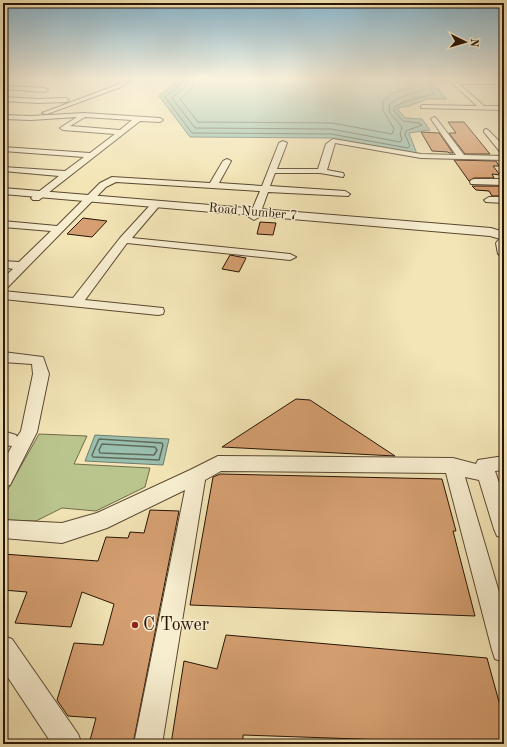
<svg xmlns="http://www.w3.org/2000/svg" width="507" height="747" viewBox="0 0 507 747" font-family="'Old Standard TT',serif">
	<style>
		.green { fill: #bac58e; stroke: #716c4a }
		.water { fill: #9bbfae; stroke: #6d7b6b }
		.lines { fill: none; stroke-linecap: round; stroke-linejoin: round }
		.shore-far1 { stroke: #626a5a; stroke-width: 1 }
		.shore { stroke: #626a5a; stroke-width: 1.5 }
		.building { fill: #d59f71; stroke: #281406 }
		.minor-casing { stroke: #5b4832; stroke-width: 2 }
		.tertiary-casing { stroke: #5b4832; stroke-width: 2 }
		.minor { fill: #f7eed0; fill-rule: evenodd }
		.tertiary { fill: #f7eed0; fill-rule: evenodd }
		.poi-dot { fill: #8f2418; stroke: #f7eed0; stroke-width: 1.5 }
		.labels { text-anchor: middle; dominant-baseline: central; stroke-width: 3; stroke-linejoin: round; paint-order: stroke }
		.far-street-label { font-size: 13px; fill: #281406; stroke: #f7eed0 }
		.near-poi-label { font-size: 18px; fill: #281406; stroke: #f7eed0; text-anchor: start }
	</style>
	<rect width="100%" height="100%" fill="#f3e5b6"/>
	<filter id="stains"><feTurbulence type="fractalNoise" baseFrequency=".005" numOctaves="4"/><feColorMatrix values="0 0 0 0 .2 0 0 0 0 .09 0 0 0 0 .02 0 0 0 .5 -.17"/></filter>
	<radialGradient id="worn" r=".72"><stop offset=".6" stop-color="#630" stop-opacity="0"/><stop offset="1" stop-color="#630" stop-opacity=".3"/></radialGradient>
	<path class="green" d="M39 434 87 436 74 464 150 468 145 487 96 511 62 508 36 521 3 520V498Z"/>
	<path class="water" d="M181 78H428L447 99H427L409 106 397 108 405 118 422 119 430 130 409 133 417 154 331 138 190 137 159 96Z
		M95 435 169 439 163 465 85 461Z"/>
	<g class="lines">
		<path class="shore-far1" d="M183 78 182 83 165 97 192 133 331 134 408 148 410 146 405 135 406 131 422 125 419 123 403 121 394 111V107L406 101 434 94 425 78
			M188 78 186 86 172 98 195 128 331 129 400 142 402 140 400 134 402 127 390 113 389 105 399 98 423 90 420 78
			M194 78 192 88 180 99 198 122 332 123 392 134 394 129 383 110V101L393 93 414 87V78"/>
		<path class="shore" d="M99 439 162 443 163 445 159 460 93 457 92 455Z
			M102 444 155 447 157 450 154 455 100 453 99 450Z"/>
	</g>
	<path class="building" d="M448 122H464L490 154H465L449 133H456Z
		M421 132 439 133 453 153H449L448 152 432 151Z
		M454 160 496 161 499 166H493L500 175 492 174 494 178H474L469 181Z
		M472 186H502L504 189V196H492L489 191 476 190Z
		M83 218 107 221 92 237 67 234Z
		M260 222 276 223 273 235 257 234Z
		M230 255 246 258 239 272 222 269Z
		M296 399 310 400 395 456 222 447Z
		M220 474 442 479 456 531H453L475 616 190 605 213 477Z
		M150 510 179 511 133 744H89L96 718 68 716 57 700 74 643 103 645 114 604 82 592 71 627 15 623 27 592 3 590V554L98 561 106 537 128 538 130 532 144 533Z
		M226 635 487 658 504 720V744L243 735V744H171L184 661 217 669Z"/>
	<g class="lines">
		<g class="minor-casing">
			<path id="minor" d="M127 78H133L121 87 47 114 42 113 117 85Z
				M453 78 456 80H504V84H459L484 106H504V110L421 108V106L423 105 477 106 448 79Z
				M3 86 45 88 48 90 45 92 4 89Z
				M3 97 38 99 66 98 69 100 66 102 38 103 3 101Z
				M84 113 160 118 163 120 160 122 140 121 39 200H33L31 198 33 196 59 176 3 171V167L65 171 84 157 3 151V147L90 153 115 134 63 130 60 128 77 117 31 120 3 119V115L31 116ZM85 117 132 120 120 130 70 126Z
				M434 117 436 118 464 155 504 156V160L421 158 335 143 327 170 343 173 344 175 343 177 320 173H275L270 186 345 191 350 194 348 196 268 192 259 217 254 220 249 217 260 191 116 182 106 187 7 288 3 289V278L13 269 3 267V261L19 262 51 231 3 227V221L57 226 100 183 112 177 210 183 223 161 227 159 231 161 219 183 262 186 279 143 283 141 287 143 277 169H318L326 144 333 139 421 154 456 155 431 119Z
				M486 129 488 130 504 146V153H501L484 132V130Z
				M474 179H504V185L471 184 470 182 471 180Z
				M489 197H504V203L486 202 484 200Z
				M156 201 161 204 132 238 290 254 296 257 290 260 127 243 85 300 163 308 164 311 163 314 158 315 3 299V291L73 298 120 238 153 202Z
				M504 237V257L498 254 496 243 500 238Z
				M3 352 43 357 49 374 37 432 10 485 3 487V462L12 446 3 445V431L16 435 17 437 21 431 33 374 32 364 3 362Z
				M218 456 453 458 476 464 478 460 504 456V470L495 471 504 498V538L497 536 494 529 479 480 465 477 504 609V662L495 659 492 650 446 473 221 471 205 480 162 744H134L185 490 107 528 62 543 3 538V520L62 523 97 513 190 470Z
				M3 636 12 639 78 734 82 744H52L3 670Z"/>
		</g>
		<g class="tertiary-casing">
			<path id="tertiary" d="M3 188 491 228 504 232V240L490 236 3 194Z"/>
		</g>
		<use href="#minor" class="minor"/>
		<use href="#tertiary" class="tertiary"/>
	</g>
	<linearGradient id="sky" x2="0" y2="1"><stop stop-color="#89b8d1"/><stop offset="0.43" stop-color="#faf3de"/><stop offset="1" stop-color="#faf3de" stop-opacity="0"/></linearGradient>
	<rect width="507" height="183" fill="url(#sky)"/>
	<circle class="poi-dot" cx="135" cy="625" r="4"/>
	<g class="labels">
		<g class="far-street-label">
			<text transform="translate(253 212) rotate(5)">Road Number 7</text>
		</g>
		<g class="near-poi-label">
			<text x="143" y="625">C Tower</text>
		</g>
	</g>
	<rect width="507" height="747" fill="none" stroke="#f3e5b6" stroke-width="16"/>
	<rect x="4" y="4" width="499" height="739" fill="none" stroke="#281406" stroke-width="2"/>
	<rect x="8" y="8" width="491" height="731" fill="none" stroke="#281406"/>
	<g transform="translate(465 42) rotate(95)" stroke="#f7eed0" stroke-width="3" paint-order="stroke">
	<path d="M0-3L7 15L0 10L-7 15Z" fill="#281406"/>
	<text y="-6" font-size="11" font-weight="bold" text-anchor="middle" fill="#281406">N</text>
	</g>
	<rect width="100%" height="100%" filter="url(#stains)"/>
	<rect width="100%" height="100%" fill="url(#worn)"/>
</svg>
